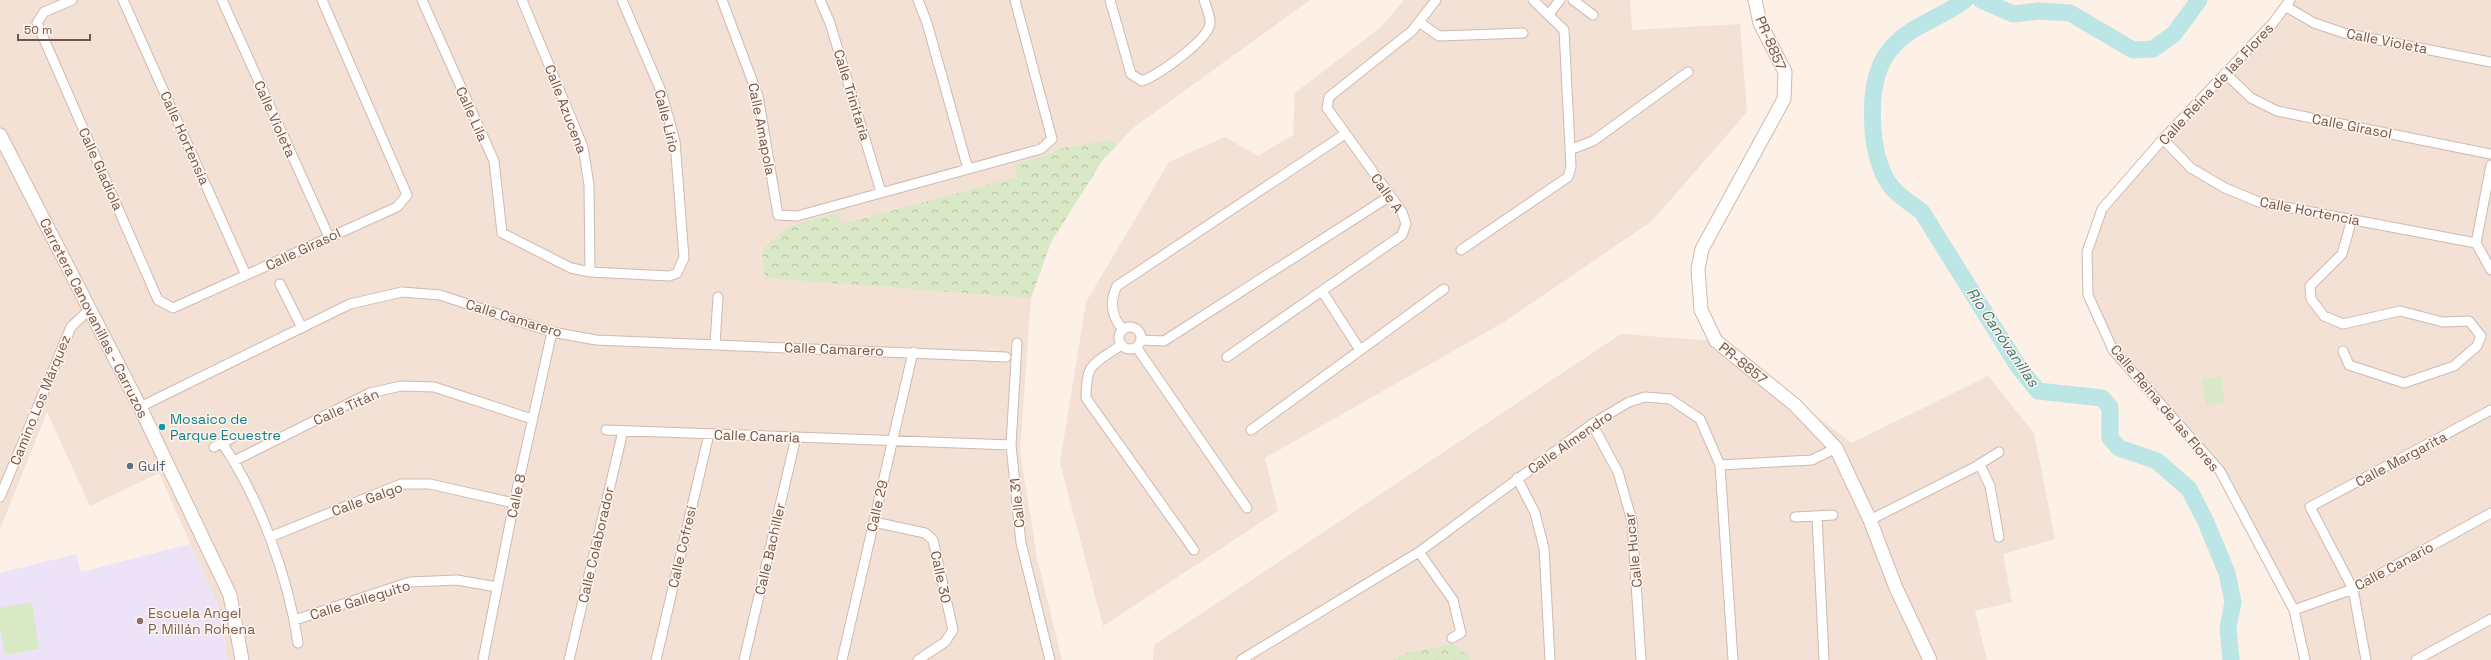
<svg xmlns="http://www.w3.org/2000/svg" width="2491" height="660" viewBox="0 0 2491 660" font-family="'Space Grotesk',sans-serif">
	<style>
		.residential { fill: #f3e1d5 }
		.education { fill: #ede3f8 }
		.grass { fill: #d9e9c5 }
		.forest { fill: url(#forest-crowns) }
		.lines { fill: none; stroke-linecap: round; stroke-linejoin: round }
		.river { stroke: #bce5e5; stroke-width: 17 }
		.street-casing { stroke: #cfb9b0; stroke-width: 11 }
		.secondary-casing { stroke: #d2b8ad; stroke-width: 15 }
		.street { stroke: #fff; stroke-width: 9 }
		.secondary { stroke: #fff; stroke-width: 13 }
		.culture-dot { fill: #0f9aa8; stroke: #fef5ed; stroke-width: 1.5 }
		.service-dot { fill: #5c6f8a; stroke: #fef5ed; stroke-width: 1.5 }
		.education-dot { fill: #8d6e63; stroke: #fef5ed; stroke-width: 1.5 }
		.labels { text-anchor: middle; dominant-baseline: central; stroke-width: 3; stroke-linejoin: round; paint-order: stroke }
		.street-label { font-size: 14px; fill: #74554c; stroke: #fef5ed }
		.culture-label { font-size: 14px; fill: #0d838f; stroke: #fef5ed; text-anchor: start }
		.service-label { font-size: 14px; fill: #4e5e75; stroke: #fef5ed; text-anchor: start }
		.education-label { font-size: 14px; fill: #785e54; stroke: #fef5ed; text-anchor: start }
		.water-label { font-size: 15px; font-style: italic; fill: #407879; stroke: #fef5ed }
	</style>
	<defs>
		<pattern id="forest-crowns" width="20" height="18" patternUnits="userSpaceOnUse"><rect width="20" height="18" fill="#d9e9c5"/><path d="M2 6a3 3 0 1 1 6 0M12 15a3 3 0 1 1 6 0" fill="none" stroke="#b5c0a2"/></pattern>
	</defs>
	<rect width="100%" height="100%" fill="#fcf0e7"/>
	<path class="residential" d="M0 0H1310L1133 128 1102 161 1051 242 1031 298 1020 451 1037 558 1062 660H227L221 613 159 473 90 506 47 412 0 529Z
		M1404 0H1630L1632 30 1740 24 1747 112 1652 221 1504 322 1265 458 1278 511 1103 626 1060 463 1086 302 1169 162 1225 137 1258 156 1293 135 1295 93 1380 28Z
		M2290 0H2491V660H2305L2294 610 2220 471 2113 350 2088 295 2087 252 2102 209Z
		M1621 334 1716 341 1852 443 1988 376 2034 433 2055 539 2003 554 2012 602 1975 611 1987 660H1153L1154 645Z"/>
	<path class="education" d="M190 544 221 613 227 660H0V573L76 554 81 572Z"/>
	<path class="grass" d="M2221 376 2225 403 2206 406 2202 379Z
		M32 602 39 649 5 655 0 627V608Z"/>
	<path class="forest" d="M1110 140 1118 144 1102 161 1051 242 1031 298 765 278 762 250 787 227 838 213 842 224 1018 177 1015 164 1049 155 1057 149Z
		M1453 644 1469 656 1470 660H1394L1406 653Z"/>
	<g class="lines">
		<path class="river" d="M1965 0C1940 19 1909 25 1889 51 1866 80 1869 144 1885 177 1892 192 1909 202 1922 212L2018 366 2038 391 2102 398 2110 407V438L2119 448 2157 461 2189 489 2205 520 2227 573 2233 602 2228 628 2231 660
			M1981 0 2013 14 2039 11 2070 13 2133 50 2153 49 2174 34 2199 0"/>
		<g class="street-casing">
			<path id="street" d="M72 0 44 12 37 23 158 300 173 308 397 207 407 195 322 0
				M123 0 246 275
				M222 0 329 237
				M422 0 494 161 502 233 571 268 590 272 669 276 677 273 684 258 675 141 661 91 622 0
				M522 0 583 147 589 185 590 272
				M722 0 758 96 778 215 797 216 1041 149 1052 139 1015 0
				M820 0 830 23 881 192
				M918 0 927 23 968 169
				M1110 0 1131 74 1142 81C1158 75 1207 41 1210 24 1211 17 1206 7 1204 0
				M1573 0 1593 15
				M2290 0 2273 23 2163 139 2102 209 2087 252 2088 295 2113 350 2220 471 2294 610 2305 660
				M2287 7 2314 23 2344 33 2491 62
				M1549 14 1560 0
				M1419 22 1439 36 1523 33
				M2225 73 2251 98 2277 111 2491 154
				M2163 139 2191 168 2225 188 2259 202 2476 243
				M1572 149 1593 141 1688 72
				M2476 243 2491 165
				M2476 243 2491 270
				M1461 250 1568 177 1571 167 1564 30 1533 0
				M280 284 302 328
				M1322 291 1360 350
				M1119 338a11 11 0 1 1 22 0a11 11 0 1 1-22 0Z
				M1123 330C1111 316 1109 302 1117 286L1345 134
				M1141 340 1164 341 1390 196
				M1017 343 1011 445 1021 543 1050 660
				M715 344 718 297
				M1121 345C1093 365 1086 362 1086 398L1194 550
				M1137 348 1247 508
				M2343 351 2349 365 2404 383 2454 366 2477 346 2481 336 2469 321 2443 322 2400 311 2343 324 2324 316 2311 299 2310 286 2342 254 2352 219
				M1227 357 1402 235 1406 224 1402 212 1327 108 1329 97 1412 31 1436 0
				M140 407 350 304 402 292 440 295 552 332 596 340 1006 357
				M1592 424 1618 472 1632 521 1641 660
				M606 430 1011 445
				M1251 430 1444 289
				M222 443C260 499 288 576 298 643
				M214 447 232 438
				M234 461 370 393 401 386 434 387 532 419
				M1720 465 1812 460 1836 448
				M1980 465 1990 486 1999 537
				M1517 478 1535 513 1544 548 1550 660
				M0 497 71 327 90 309
				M1817 516 1824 660
				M1795 517 1833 515
				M1870 520 1975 467 1999 452
				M874 522 925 533 933 540 953 630 945 642 918 660
				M270 537 401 484H430L514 503
				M1419 552 1453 600 1461 633 1452 638
				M2294 610 2353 589 2491 513
				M295 620 410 582 457 580 497 587
				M483 660 514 503 552 332
				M569 660 623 431
				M656 660 709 434
				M744 660 796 437
				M842 660 913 352
				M1241 660 1419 552 1592 424 1629 402 1645 397 1670 399 1700 419 1720 465 1733 660
				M2366 660 2353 589 2310 507 2491 410
				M2416 660 2491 619"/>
		</g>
		<g class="secondary-casing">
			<path id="secondary" d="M1755 0 1760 23 1785 72 1784 99 1702 249 1698 269 1701 310 1716 341 1795 405 1836 448 1870 520 1896 588 1930 660
				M0 135 140 407 230 595 242 660"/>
		</g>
		<use href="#street" class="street"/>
		<use href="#secondary" class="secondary"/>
	</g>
	<circle class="culture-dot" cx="162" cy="427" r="4"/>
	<circle class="service-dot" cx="130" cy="466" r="4"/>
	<circle class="education-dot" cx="140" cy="621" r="4"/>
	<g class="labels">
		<g class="street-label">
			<text transform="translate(2387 41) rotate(11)">Calle Violeta</text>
			<text transform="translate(1771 43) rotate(67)">PR-8857</text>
			<text transform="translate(2216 84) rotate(-47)">Calle Reina de las Flores</text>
			<text transform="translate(852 95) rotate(73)">Calle Trinitaria</text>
			<text transform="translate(566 109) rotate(69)">Calle Azucena</text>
			<text transform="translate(472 114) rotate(66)">Calle Lila</text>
			<text transform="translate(275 119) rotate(66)">Calle Violeta</text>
			<text transform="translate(667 121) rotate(76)">Calle Lirio</text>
			<text transform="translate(2352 126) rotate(11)">Calle Girasol</text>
			<text transform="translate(762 129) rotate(79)">Calle Amapola</text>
			<text transform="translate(185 138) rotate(66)">Calle Hortensia</text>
			<text transform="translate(101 169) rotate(66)">Calle Gladiola</text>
			<text transform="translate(1387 193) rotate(55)">Calle A</text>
			<text transform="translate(2310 211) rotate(11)">Calle Hortencia</text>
			<text transform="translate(303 249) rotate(-25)">Calle Girasol</text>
			<text transform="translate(94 318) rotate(63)">Carretera Canovanillas - Carruzos</text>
			<text transform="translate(514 318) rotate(17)">Calle Camarero</text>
			<text transform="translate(834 349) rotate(2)">Calle Camarero</text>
			<text transform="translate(1743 363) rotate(39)">PR-8857</text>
			<text transform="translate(40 400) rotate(-68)">Camino Los Márquez</text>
			<text transform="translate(346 407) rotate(-24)">Calle Titán</text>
			<text transform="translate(2165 408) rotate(50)">Calle Reina de las Flores</text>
			<text transform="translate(757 436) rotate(2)">Calle Canaria</text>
			<text transform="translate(1570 442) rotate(-35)">Calle Almendro</text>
			<text transform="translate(2401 459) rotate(-28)">Calle Margarita</text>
			<text transform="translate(516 496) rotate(-78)">Calle 8</text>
			<text transform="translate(367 499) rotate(-20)">Calle Galgo</text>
			<text transform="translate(1017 503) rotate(-96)">Calle 31</text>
			<text transform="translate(877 506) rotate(-77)">Calle 29</text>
			<text transform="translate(596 545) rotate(-77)">Calle Colaborador</text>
			<text transform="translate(682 547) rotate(-77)">Calle Cofresí</text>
			<text transform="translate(770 549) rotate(-77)">Calle Bachiller</text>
			<text transform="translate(1633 550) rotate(-96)">Calle Hucar</text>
			<text transform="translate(2394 566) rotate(-28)">Calle Canario</text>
			<text transform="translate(941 577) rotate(78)">Calle 30</text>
			<text transform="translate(360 600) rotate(-17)">Calle Galleguito</text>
		</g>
		<g class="culture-label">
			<text x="170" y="419">Mosaico de<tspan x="170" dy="16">Parque Ecuestre</tspan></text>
		</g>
		<g class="service-label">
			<text x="138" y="466">Gulf</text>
		</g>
		<g class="education-label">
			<text x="148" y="613">Escuela Angel<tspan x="148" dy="16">P. Millán Rohena</tspan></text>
		</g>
		<g class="water-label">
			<text transform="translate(2003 337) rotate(56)">Río Canóvanillas</text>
		</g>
	</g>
	<path d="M18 34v6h72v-6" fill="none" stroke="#74554c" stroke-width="2"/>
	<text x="24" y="34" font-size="12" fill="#74554c" stroke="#fef5ed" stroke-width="3" paint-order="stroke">50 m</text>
</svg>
